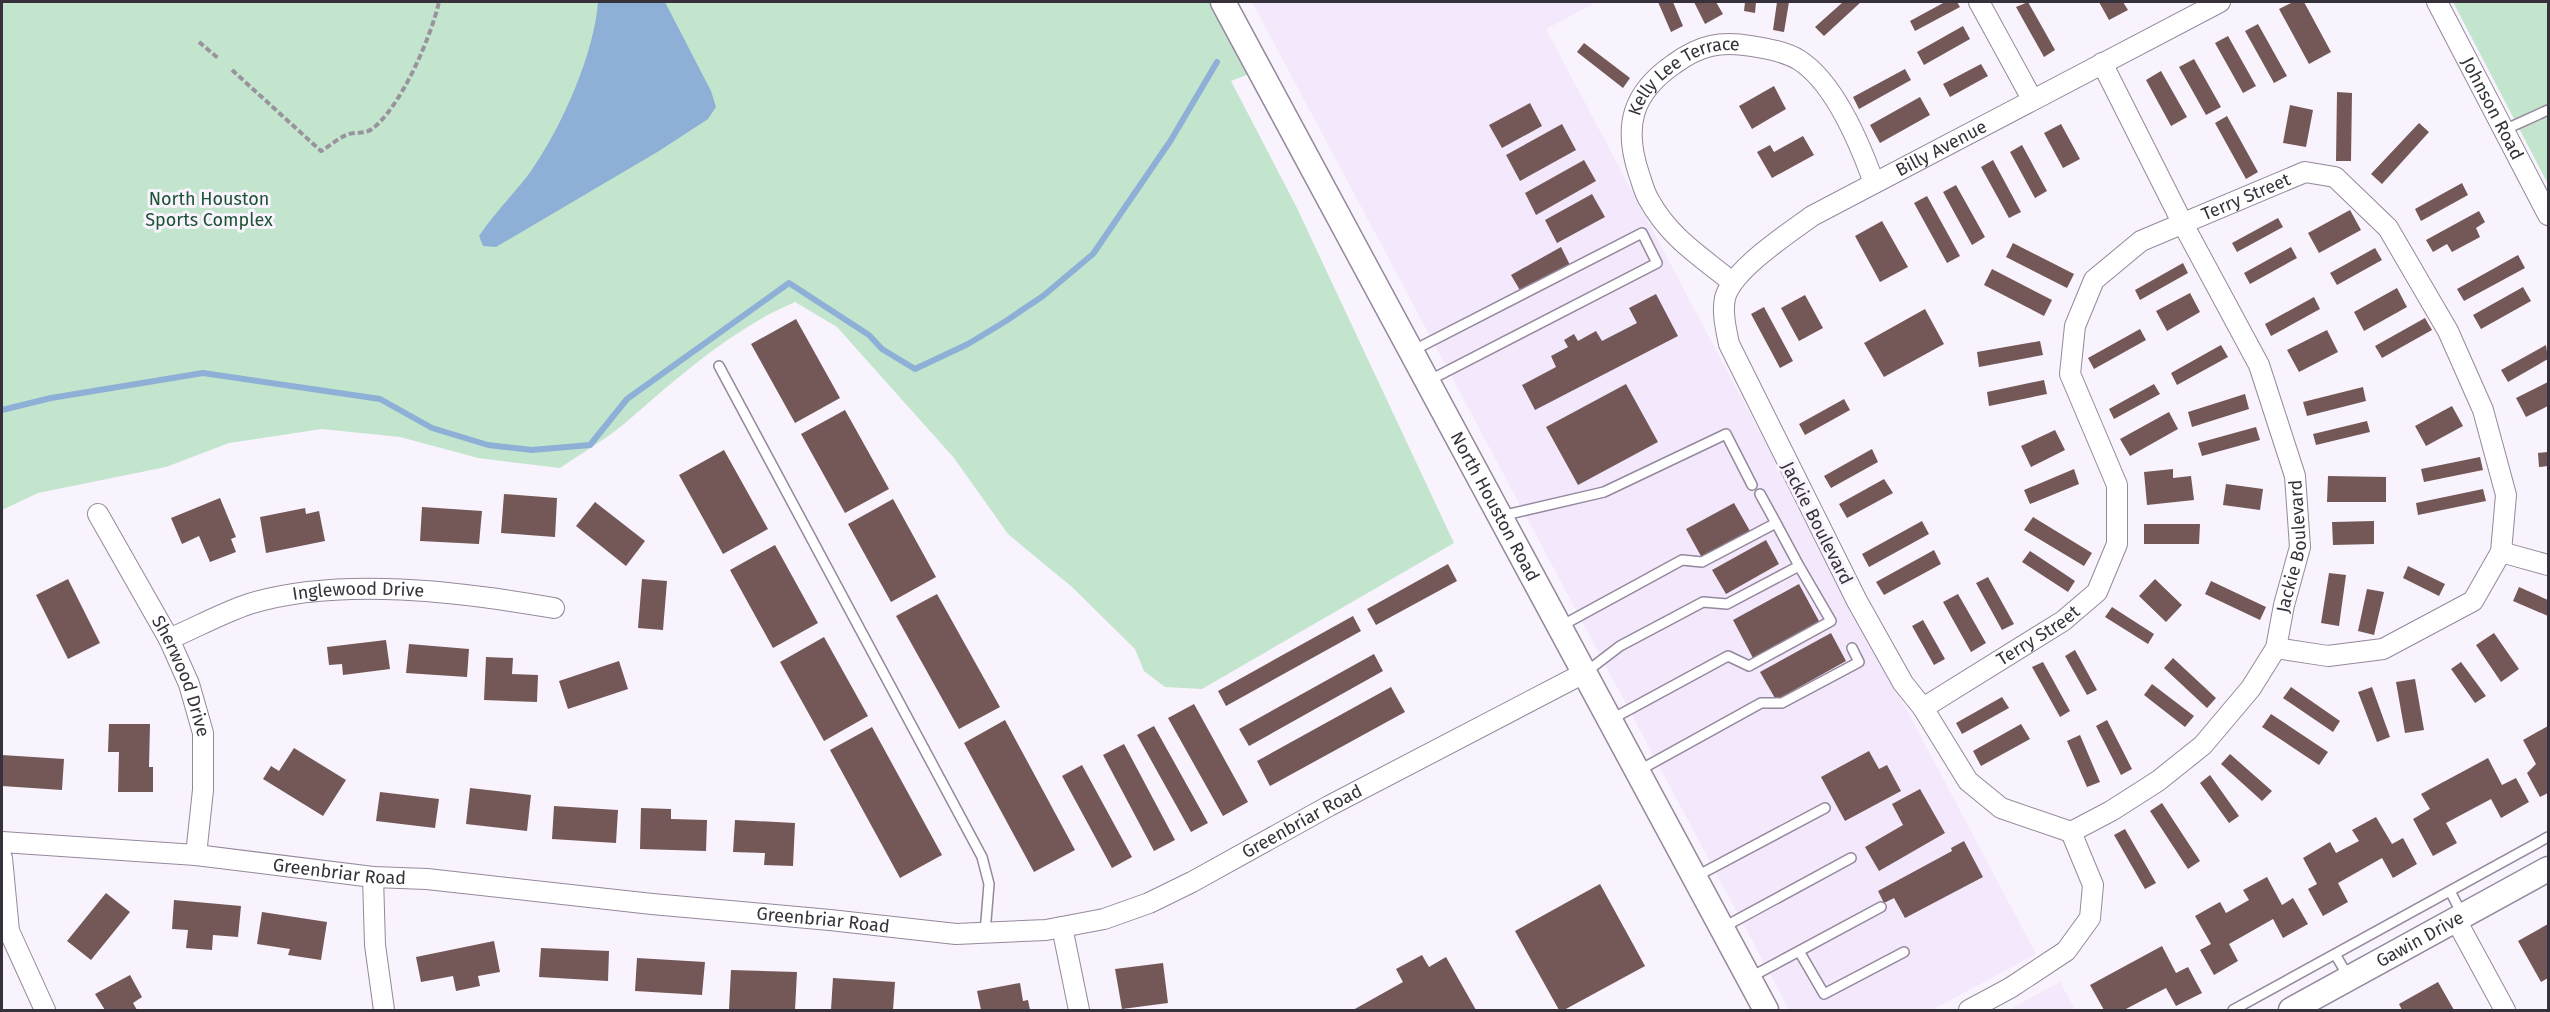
<svg xmlns="http://www.w3.org/2000/svg" width="2550" height="1012" viewBox="0 0 2550 1012" font-family="'Fira Sans',sans-serif">
	<style>
		.built { fill: #f4e9fc }
		.green { fill: #c3e5ce }
		.water { fill: #8eb0d7 }
		.lines { fill: none; stroke-linecap: round; stroke-linejoin: round }
		.stream { stroke: #8eb0d7; stroke-width: 6 }
		.building { fill: #735857 }
		.service-casing { stroke: #95889d; stroke-width: 12 }
		.minor-casing { stroke: #95889d; stroke-width: 22 }
		.tertiary-casing { stroke: #95889d; stroke-width: 27 }
		.path { stroke: #99939d; stroke-width: 4; stroke-dasharray: 6 3; stroke-linecap: butt }
		.service { stroke: #fff; stroke-width: 9 }
		.minor { stroke: #fff; stroke-width: 20 }
		.tertiary { stroke: #fff; stroke-width: 24 }
		.labels { text-anchor: middle; dominant-baseline: central; stroke-width: 6; stroke-linejoin: round; paint-order: stroke }
		.street-label { font-size: 18px; fill: #36313a; stroke: #f9f3fd }
		.park-label { font-size: 18px; fill: #1a5233; stroke: #f9f3fd }
	</style>
	<rect width="100%" height="100%" fill="#f9f3fd"/>
	<path class="built" d="M1252 2H1597L1546 29 2036 954 1932 1010H1789Z
		M2060 982 2075 1010H2008Z"/>
	<path class="green" d="M2 2H1223L1260 70 1231 81 1296 206 1454 543 1202 689 1165 687 1144 671 1135 649 1072 587 1008 534 954 458 837 327 795 302C731 329 676 379 624 424 604 440 581 454 560 468L478 458 400 437 322 429 229 443 166 467 38 493 2 510Z
		M2453 2H2548V184Z"/>
	<path class="water" d="M598 2H665L711 91 716 107 708 119 659 151 496 247 483 246 479 236C494 213 515 193 531 171 561 128 594 55 598 2Z"/>
	<g class="lines">
		<path class="stream" d="M2 410 51 398 203 373 380 399 432 428 488 445 532 450 590 445 627 399 789 283 869 335 882 349 915 369 968 344 1006 321 1043 296 1093 254 1171 140 1217 62"/>
	</g>
	<path class="building" d="M1658 2H1673L1683 26 1671 32Z
		M1694 2H1716L1723 14 1705 24Z
		M1745 2H1756L1755 13 1744 11Z
		M1777 2H1789L1784 32 1773 30Z
		M1843 2H1861L1824 36 1815 27Z
		M1945 2H1957L1960 7 1915 31 1910 21Z
		M2028 2 2055 50 2044 57 2016 7Z
		M2099 2H2123L2128 10 2109 20Z
		M2293 2H2304L2331 52 2309 64 2279 9Z
		M2258 24 2287 76 2274 83 2245 31Z
		M1963 26 1970 39 1924 65 1917 52Z
		M2228 36 2256 86 2243 93 2215 43Z
		M1584 43 1630 78 1623 88 1577 52Z
		M2194 59 2221 107 2206 115 2179 67Z
		M1981 64 1988 76 1950 97 1943 84Z
		M1905 69 1911 80 1859 109 1853 97Z
		M2161 71 2187 117 2171 126 2146 80Z
		M1774 86 1786 109 1752 129 1739 106Z
		M2337 92 2352 93 2351 161H2336Z
		M1920 97 1930 115 1880 143 1870 125Z
		M1530 103 1542 126 1502 148 1489 125Z
		M2290 105 2313 110 2306 147 2283 143Z
		M2227 116 2258 172 2246 179 2215 123Z
		M2419 123 2429 132 2382 184 2371 174Z
		M1562 124 1576 150 1520 181 1506 155Z
		M2061 124 2080 159 2063 168 2044 133Z
		M1803 136 1814 155 1772 178 1757 152 1770 145 1774 152Z
		M2022 145 2047 191 2035 198 2010 152Z
		M1584 160 1596 181 1536 215 1525 193Z
		M1993 160 2021 212 2009 218 1981 167Z
		M2462 183 2468 195 2421 221 2415 209Z
		M1956 185 1985 237 1972 245 1943 192Z
		M1592 194 1605 217 1557 243 1545 220Z
		M1927 196 1960 256 1947 263 1914 203Z
		M2350 210 2361 230 2319 253 2308 233Z
		M2479 211 2485 222 2476 228 2480 237 2452 252 2447 244 2433 252 2426 240Z
		M2278 218 2283 227 2237 252 2232 243Z
		M1882 221 1908 267 1880 282 1855 236Z
		M2013 243 2074 274 2067 288 2006 257Z
		M1561 247 1570 265 1521 292 1511 275Z
		M2291 247 2297 258 2250 284 2244 273Z
		M2375 248 2382 260 2337 285 2330 273Z
		M2518 255 2525 268 2464 301 2457 289Z
		M2183 263 2188 273 2140 300 2135 290Z
		M1992 269 2052 300 2044 316 1984 285Z
		M2523 287 2531 301 2481 329 2473 315Z
		M2397 288 2407 307 2364 331 2354 312Z
		M2190 293 2200 312 2167 331 2156 311Z
		M1656 294 1678 336 1535 410 1522 385 1556 367 1551 356 1568 347 1564 340 1574 334 1578 341 1596 331 1602 341 1637 323 1629 308Z
		M1805 295 1823 328 1799 341 1781 308Z
		M2314 297 2320 309 2271 336 2265 324Z
		M1764 307 1793 361 1780 368 1751 314Z
		M1925 309 1944 344 1884 377 1864 343Z
		M2425 318 2432 330 2382 358 2375 346Z
		M796 319 840 398 795 423 751 344Z
		M2140 329 2146 340 2094 369 2088 358Z
		M2327 330 2338 352 2299 372 2287 350Z
		M2040 341 2043 355 1979 367 1977 352Z
		M2221 345 2228 357 2177 385 2171 373Z
		M2546 345 2548 359 2508 382 2501 370Z
		M2044 380 2047 394 1989 406 1987 392Z
		M2548 382V406L2526 417 2516 398Z
		M1626 384 1658 442 1578 485 1546 427Z
		M2154 384 2160 394 2114 419 2109 409Z
		M2363 387 2366 401 2307 416 2303 402Z
		M2245 394 2249 409 2192 427 2188 412Z
		M1844 399 1850 410 1805 435 1799 424Z
		M2452 406 2463 426 2426 446 2415 426Z
		M845 410 889 489 845 513 801 434Z
		M2169 412 2178 429 2130 456 2120 439Z
		M2367 421 2370 432 2316 445 2313 434Z
		M2256 427 2260 440 2202 456 2198 443Z
		M2055 430 2065 450 2031 467 2021 446Z
		M1872 449 1878 462 1831 488 1824 476Z
		M724 450 768 529 723 554 679 475Z
		M2548 452V466L2539 467 2538 453Z
		M2480 457 2483 470 2424 482 2421 469Z
		M2074 469 2079 484 2030 504 2024 490Z
		M2173 469V478L2191 476 2194 500 2147 505 2144 472Z
		M2328 476 2386 477V502H2327Z
		M1884 479 1893 493 1847 518 1839 504Z
		M2226 484 2263 489 2260 510 2223 505Z
		M2483 489 2486 501 2418 515 2416 503Z
		M504 494 557 498 555 537 501 533Z
		M220 498 236 537 231 539 236 552 210 562 199 536 182 544 171 518Z
		M893 499 936 577 891 602 848 524Z
		M595 502 645 541 626 566 576 526Z
		M1734 503 1750 531 1702 558 1686 529Z
		M422 507 482 511 479 544 420 541Z
		M305 508 306 514 319 511 325 541 266 553 260 517Z
		M2033 517 2092 553 2084 566 2024 530Z
		M1922 521 1929 534 1869 567 1862 554Z
		M2374 521V544L2333 545 2332 522Z
		M2144 524H2200L2199 544H2144Z
		M1766 540 1779 564 1726 594 1712 570Z
		M775 545 818 623 773 648 730 570Z
		M1934 550 1941 564 1884 595 1876 582Z
		M2030 551 2075 581 2068 592 2022 562Z
		M1448 564 1457 581 1376 625 1367 609Z
		M2408 566 2445 584 2439 596 2403 578Z
		M2329 573 2346 575 2339 626 2321 623Z
		M1988 577 2014 624 2002 630 1976 583Z
		M68 579 100 643 68 659 36 595Z
		M642 579 667 581 663 630 638 628Z
		M2155 579 2182 605 2166 622 2139 596Z
		M2211 581 2266 607 2260 620 2205 594Z
		M1799 584 1820 623 1754 660 1733 620Z
		M2519 587 2548 600V616L2513 601Z
		M2367 589 2384 592 2374 635 2358 631Z
		M937 594 1000 707 959 729 896 616Z
		M1958 594 1986 643 1971 652 1943 602Z
		M2112 607 2154 634 2148 644 2105 617Z
		M1353 616 1361 631 1226 706 1218 691Z
		M1923 620 1945 659 1934 665 1912 626Z
		M1831 633 1846 661 1776 700 1760 672Z
		M2494 633 2519 669 2501 682 2476 645Z
		M824 637 868 716 824 741 780 662Z
		M386 640 390 669 343 675 342 664 329 665 327 647Z
		M409 644 469 649 467 677 406 673Z
		M2075 650 2097 690 2087 695 2065 656Z
		M1374 654 1383 671 1249 746 1239 729Z
		M486 657 513 658 512 674 538 675 537 702 484 700Z
		M2173 658 2216 698 2207 708 2164 668Z
		M619 661 628 689 568 709 559 681Z
		M2043 662 2070 711 2060 717 2032 667Z
		M2461 662 2486 696 2475 703 2451 669Z
		M2415 679 2424 730 2405 733 2396 682Z
		M2152 684 2194 716 2185 727 2144 695Z
		M1391 687 1405 712 1270 786 1257 761Z
		M2291 687 2340 721 2333 732 2283 698Z
		M2372 687 2390 737 2377 742 2358 692Z
		M2002 697 2009 708 1962 734 1956 723Z
		M1194 704 1248 802 1223 816 1168 718Z
		M2271 714 2328 752 2319 765 2262 727Z
		M1005 720 1075 850 1034 872 964 743Z
		M2107 720 2132 769 2121 775 2096 726Z
		M109 724H150L149 767H153V792H118L119 752H108Z
		M2021 724 2030 739 1981 766 1973 751Z
		M1154 726 1208 823 1191 832 1137 735Z
		M2548 726V793L2540 797 2527 773 2536 764 2523 740Z
		M872 727 942 855 900 878 830 750Z
		M2080 735 2100 782 2087 787 2067 741Z
		M1124 744 1175 840 1154 851 1103 755Z
		M294 748 346 780 323 816 263 779 271 766 279 771Z
		M1869 751 1879 769 1887 765 1901 791 1845 821 1821 777Z
		M2230 754 2272 791 2262 801 2221 764Z
		M2 755 64 759 62 790 2 786Z
		M2488 758 2502 785 2516 778 2529 802 2501 818 2491 799 2446 823 2457 843 2433 856 2413 819 2430 809 2421 794Z
		M1082 765 1132 857 1112 868 1062 776Z
		M2210 775 2239 816 2229 823 2200 783Z
		M470 788 531 795 527 831 466 824Z
		M1920 789 1945 833 1879 871 1865 847 1903 825 1892 804Z
		M380 792 439 799 435 828 376 821Z
		M2162 803 2200 861 2188 869 2150 811Z
		M554 806 618 810 616 843 552 839Z
		M641 808 671 809V819L707 820 706 851 640 849Z
		M2376 817 2392 844 2403 838 2417 864 2393 878 2382 858 2338 883 2348 902 2323 916 2308 889 2317 884 2303 858 2330 842 2336 853 2359 841 2352 830Z
		M735 820 795 823 793 866 764 865 765 853 733 852Z
		M2125 829 2156 883 2145 889 2114 835Z
		M1964 841 1983 877 1905 918 1894 898 1884 903 1878 891 1952 851 1951 848Z
		M2267 877 2282 905 2293 898 2308 924 2283 938 2273 919 2229 944 2238 961 2214 975 2200 950 2211 944 2195 916 2220 902 2226 913 2249 900 2243 890Z
		M1600 884 1645 966 1564 1010H1559L1515 931Z
		M106 893 130 912 91 960 67 941Z
		M174 900 241 906 238 937 213 935 212 950 186 948 188 930 172 929Z
		M262 912 327 922 321 960 288 955 290 949 257 944Z
		M2548 924V978L2541 982 2518 941Z
		M494 941 500 972 478 976 480 986 456 991 453 976 421 982 416 957Z
		M2162 946 2176 973 2188 967 2202 993 2176 1006 2166 988 2124 1010H2104L2090 985Z
		M541 948 609 951 608 981 539 977Z
		M1422 955 1429 967 1446 957 1476 1010H1353L1403 982 1396 969Z
		M637 958 705 962 702 995 635 991Z
		M1163 963 1168 1003 1122 1009 1115 969Z
		M731 970 797 972 795 1010 729 1009Z
		M130 975 142 997 133 1003 137 1010H105L95 994Z
		M833 978 895 982 893 1010H831Z
		M2438 982 2454 1010H2402L2399 1004Z
		M1020 983 1023 1001 1028 1000 1030 1010H981L977 991Z"/>
	<g class="lines">
		<g class="service-casing">
			<path id="service" d="M2504 130 2548 110
				M1412 351 1642 233 1657 263 1428 381
				M719 366 982 857 989 884 985 933
				M1760 494 1776 523
				M1501 516 1604 492 1726 434 1752 485
				M1561 626 1682 560 1702 562 1776 523 1799 566
				M1586 672 1620 646 1703 602 1727 604 1799 566 1831 621 1749 666 1728 656 1610 720
				M1638 771 1761 703H1782L1859 662 1852 648
				M1695 877 1825 808
				M2450 891 2463 916
				M1722 928 1851 858
				M1799 951 1824 994 1904 952
				M2335 954 2349 978
				M1749 978 1881 907
				M2233 1010 2548 837"/>
		</g>
		<g class="minor-casing">
			<g id="minor">
				<path d="M1979 2 2032 99"/>
				<path id="s1" d="M2437 2 2548 215"/>
				<path id="s2" d="M1732 282C1699 255 1670 238 1649 200 1644 192 1642 182 1639 174 1623 126 1632 93 1674 64 1700 45 1720 41 1751 46 1765 48 1786 52 1799 60 1835 83 1860 144 1874 183"/>
				<path id="s3" d="M98 514 169 639 189 684 203 733V790L196 855"/>
				<path d="M2501 552 2548 565"/>
				<path id="s4" d="M169 639C195 628 222 613 249 604 339 576 463 592 554 608"/>
				<path id="s5" d="M1923 708 2063 621 2097 592 2117 544V485L2070 374 2075 326 2094 280 2141 241 2305 172 2335 177 2388 228 2448 331 2483 410 2506 495 2501 552 2473 601 2383 649 2328 656 2276 648"/>
				<path id="s6" d="M2071 832 2111 811 2158 781 2203 745 2251 688 2276 648 2284 605 2300 547 2295 476 2259 365 2183 224 2102 63"/>
				<path id="s7" d="M2 842 196 855 373 877 427 879 652 904 830 920 956 934 1046 930 1104 919 1149 903 1192 882 1329 806 1586 672"/>
				<path d="M2 858 9 931 45 1010"/>
				<path d="M373 877 375 945 384 1010"/>
				<path d="M2456 920 2505 1010"/>
				<path d="M1062 927 1079 1010"/>
				<path id="s8" d="M1969 1010 2010 988 2066 951 2090 918 2093 885 2071 832 2001 808 1968 781 1923 708 1903 683 1857 601 1729 344C1726 329 1722 313 1725 298 1732 270 1789 233 1812 216L2220 2"/>
			</g>
		</g>
		<g class="tertiary-casing">
			<g id="tertiary">
				<path id="s9" d="M1223 2 1766 1010"/>
				<path id="s10" d="M2291 1010 2548 869"/>
			</g>
		</g>
		<path class="path" d="M199 42 218 58
			M232 70 321 151C330 146 339 137 349 134 357 132 365 134 372 129 401 107 431 37 439 2"/>
		<use href="#service" class="service"/>
		<use href="#minor" class="minor"/>
		<use href="#tertiary" class="tertiary"/>
	</g>
	<g class="labels">
		<g class="street-label">
			<text stroke="none"><textPath href="#s2" startOffset="274">Kelly Lee Terrace</textPath></text>
			<text stroke="none"><textPath href="#s1" startOffset="120">Johnson Road</textPath></text>
			<text stroke="none"><textPath href="#s8" startOffset="1174">Billy Avenue</textPath></text>
			<text stroke="none"><textPath href="#s5" startOffset="714">Terry Street</textPath></text>
			<text stroke="none"><textPath href="#s9" startOffset="573">North Houston Road</textPath></text>
			<text transform="translate(1817 523) rotate(63)">Jackie Boulevard</text>
			<text stroke="none"><textPath href="#s6" startOffset="384">Jackie Boulevard</textPath></text>
			<text stroke="none"><textPath href="#s4" startOffset="198">Inglewood Drive</textPath></text>
			<text stroke="none"><textPath href="#s5" startOffset="136">Terry Street</textPath></text>
			<text stroke="none"><textPath href="#s3" startOffset="183">Sherwood Drive</textPath></text>
			<text stroke="none"><textPath href="#s7" startOffset="1329">Greenbriar Road</textPath></text>
			<text stroke="none"><textPath href="#s7" startOffset="339">Greenbriar Road</textPath></text>
			<text stroke="none"><textPath href="#s7" startOffset="825">Greenbriar Road</textPath></text>
			<text stroke="none"><textPath href="#s10" startOffset="147">Gawin Drive</textPath></text>
		</g>
		<g class="park-label">
			<text x="209" y="199">North Houston<tspan x="209" dy="21">Sports Complex</tspan></text>
		</g>
	</g>
	<rect width="2550" height="1012" fill="none" stroke="#36313a" stroke-width="6"/>
</svg>
